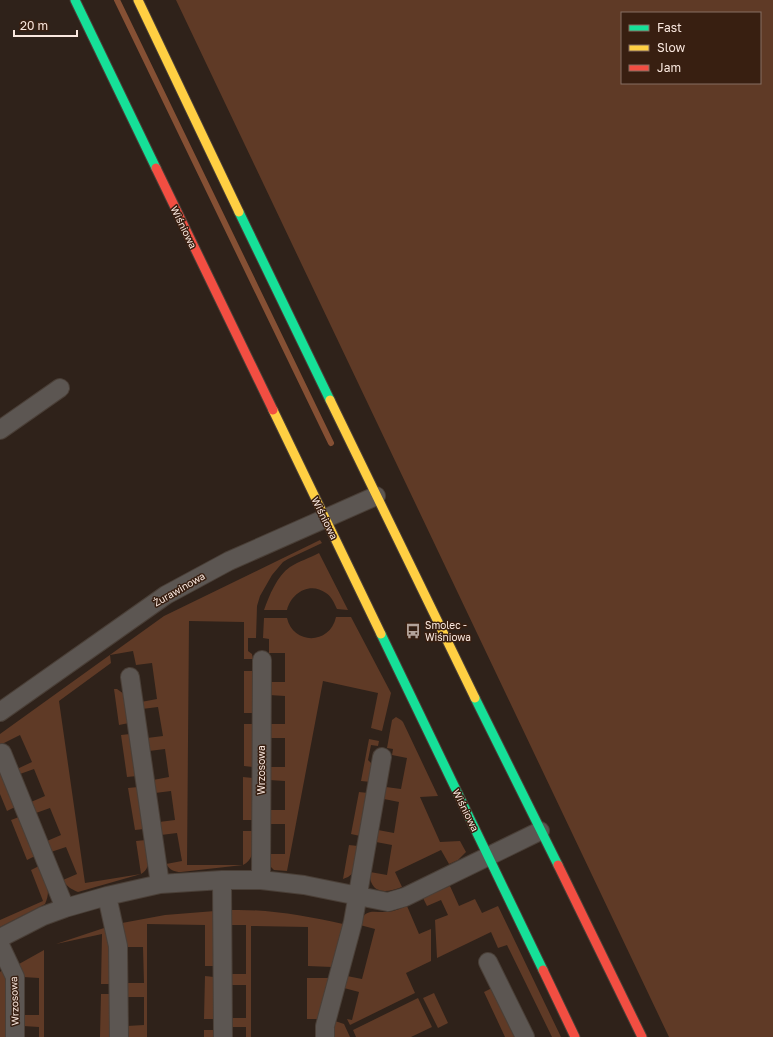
<svg xmlns="http://www.w3.org/2000/svg" width="773" height="1037" viewBox="0 0 773 1037" font-family="'Golos Text',sans-serif">
	<style>
		.green { fill: #5f3a26; fill-rule: evenodd }
		.lines { fill: none; stroke-linecap: round; stroke-linejoin: round }
		.stream { stroke: #855034; stroke-width: 6 }
		.street-casing { stroke: #4a3f37; stroke-width: 20 }
		.fast-casing { stroke: #4a3f37; stroke-width: 11 }
		.slow-casing { stroke: #4a3f37; stroke-width: 11 }
		.jam-casing { stroke: #4a3f37; stroke-width: 11 }
		.street { stroke: #5c5652; stroke-width: 18 }
		.fast { stroke: #16e098; stroke-width: 9 }
		.slow { stroke: #ffcf43; stroke-width: 9 }
		.jam { stroke: #f24e42; stroke-width: 9 }
		.labels { text-anchor: middle; dominant-baseline: central; stroke-width: 3; stroke-linejoin: round; paint-order: stroke }
		.street-label { font-size: 10px; fill: #fae8df; stroke: #381f11 }
		.poi-label { font-size: 10px; fill: #fae8df; stroke: #381f11; text-anchor: start }
	</style>
	<rect width="100%" height="100%" fill="#2f221a"/>
	<path class="green" d="M176 0H773V1037H669ZM622 13H760V83H622Z
		M320 540 322 543 288 559 283 562 272 575 260 596 257 606 256 638H248V651L252 654 253 659H244V622L189 621 187 865H243V831H253C253 843 256 859 243 865L181 872C174 872 170 870 166 864L182 861 177 833 161 835 159 822 175 820 171 791 155 793 153 780 169 777 165 749 149 751 147 738 163 736 158 707 142 709 141 702 157 699 152 663 136 665 133 651 110 655 111 663 59 701 85 883 141 874 136 841 146 840C147 850 153 868 141 874L78 892C71 889 67 887 63 880L77 874 66 847 51 852 47 841 61 835 50 808 36 813 31 802 45 796 34 769 20 774 17 769 32 762 20 735 0 745V734L164 616Z
		M319 553 348 610 337 609C334 603 332 597 326 593 310 581 291 593 287 610H264C269 596 277 576 290 567 299 561 310 558 319 553Z
		M336 617H351L391 693 382 731 371 728 378 693 323 681 287 871 274 870 269 865 268 854H285V824H268L269 810H285V781L269 780V767H285V738H269V724H285V696L269 695V682H285V653H269V639L263 638 264 618H287C293 645 330 645 336 617Z
		M244 671H254L253 713H244Z
		M114 689H117L124 694 129 723 119 725Z
		M396 717 401 720 403 722 438 796 420 797 440 842 460 841 466 852 458 860 449 864 441 850 395 872 402 887C387 893 369 895 370 872L387 875 392 845 376 842 378 830 394 833 399 802 384 799 386 787 401 789 407 758 392 755 393 749 387 748 392 720Z
		M244 724H253V767L244 766Z
		M130 734 137 776 127 777 121 735Z
		M369 739 379 741 378 746 371 745 368 760 373 765 371 782 361 781Z
		M0 773 15 807 7 811 0 794Z
		M243 777 253 778V820H243Z
		M138 787 144 829 135 830 128 788Z
		M359 792 368 793 360 836 351 834Z
		M19 817 35 856 27 860 11 820Z
		M349 845 358 846 352 874 348 877 343 879Z
		M39 866C45 880 52 889 45 904L0 927V920L43 901 31 870Z
		M450 886 459 906 475 899 482 913 498 906 561 1037H552L507 945 498 948 491 932 437 958 435 920 448 915 441 900 427 906 423 898Z
		M407 906 419 934 431 929V961L406 973 415 993 350 1025 347 1019 352 1020 359 992 344 988 347 976 362 979 375 929 360 925C364 907 374 913 388 912 395 911 401 908 407 906Z
		M231 910C269 909 306 916 343 924L332 967 308 966V927L251 926V1037H246V1027H230V1018H246V985H230V974H246V925H230Z
		M215 911 214 966H205V925L147 924V1037H127V1026L144 1025V997H127V983H144L143 947H127L122 923 165 915Z
		M107 927 110 952V984H101L102 934 56 944Z
		M44 950V1037H39V1027L23 1026V1015H39V978L23 977 19 964Z
		M3 969 6 976V1037H0V972Z
		M205 976 214 977V1019H204Z
		M307 978H330L319 1019H307Z
		M492 988 515 1037H505L484 992Z
		M434 993 448 1023 438 1028 423 998Z
		M101 994H110V1037H100Z
		M418 998 432 1027 411 1037H356L353 1030Z
		M335 1021 344 1024 350 1037H332Z
		M204 1030H214V1037H204Z"/>
	<g class="lines">
		<path class="stream" d="M117 0 331 443"/>
		<g class="street-casing">
			<path id="street" d="M0 430 60 388
				M130 677 160 884
				M0 712 166 595 229 561 376 496
				M2 753 65 908
				M222 880 223 1037
				M261 880 262 660
				M107 896 118 946 119 1037
				M0 938 43 916 65 908 107 896 160 884 222 880H261L304 885 388 902 405 897 540 831
				M0 945 15 977V1037
				M488 962 525 1037
				M325 1037V1026L353 922 382 757"/>
		</g>
		<g class="fast-casing">
			<path id="fast" d="M75 0 156 168
				M239 212 330 400
				M381 634 543 970
				M475 698 558 865"/>
		</g>
		<g class="slow-casing">
			<path id="slow" d="M138 0 239 212
				M330 400 475 698
				M273 410 381 634"/>
		</g>
		<g class="jam-casing">
			<path id="jam" d="M156 168 273 410
				M558 865 642 1037
				M543 970 575 1037"/>
		</g>
		<use href="#street" class="street"/>
		<use href="#fast" class="fast"/>
		<use href="#slow" class="slow"/>
		<use href="#jam" class="jam"/>
	</g>
	<defs>
		<g id="bus-bare" transform="scale(1.2)"><path d="M-5-6H5V4H4V6H2V4H-2V6H-4V4H-5ZM-3.5-4V0h7V-4ZM-3.5 1.2v1.5H-2V1.2ZM2 1.2v1.5H3.5V1.2Z" fill="#b3a39a" stroke="#381f11" stroke-width="2.5" paint-order="stroke"/></g>
	</defs>
	<g fill-rule="evenodd">
		<use href="#bus-bare" x="413" y="631"/>
	</g>
	<g class="labels">
		<g class="street-label">
			<text transform="translate(184 227) rotate(64)">Wiśniowa</text>
			<text transform="translate(325 518) rotate(64)">Wiśniowa</text>
			<text transform="translate(179 589) rotate(-30)">Żurawinowa</text>
			<text transform="translate(261 770) rotate(-90)">Wrzosowa</text>
			<text transform="translate(466 810) rotate(64)">Wiśniowa</text>
			<text transform="translate(14 1001) rotate(-92)">Wrzosowa</text>
		</g>
		<g class="poi-label">
			<text x="425" y="625">Smolec -<tspan x="425" dy="12">Wiśniowa</tspan></text>
		</g>
	</g>
	<rect x="621" y="12" width="140" height="72" fill="#381f11" stroke="#866f63"/>
	<rect x="629" y="25" width="20" height="6" fill="#16e098" stroke="#866f63"/>
	<text x="657" y="32" font-size="12" fill="#fae8df">Fast</text>
	<rect x="629" y="45" width="20" height="6" fill="#ffcf43" stroke="#866f63"/>
	<text x="657" y="52" font-size="12" fill="#fae8df">Slow</text>
	<rect x="629" y="65" width="20" height="6" fill="#f24e42" stroke="#866f63"/>
	<text x="657" y="72" font-size="12" fill="#fae8df">Jam</text>
	<path d="M14 30v6h63v-6" fill="none" stroke="#fae8df" stroke-width="2"/>
	<text x="20" y="30" font-size="12" fill="#fae8df" stroke="#381f11" stroke-width="3" paint-order="stroke">20 m</text>
</svg>
